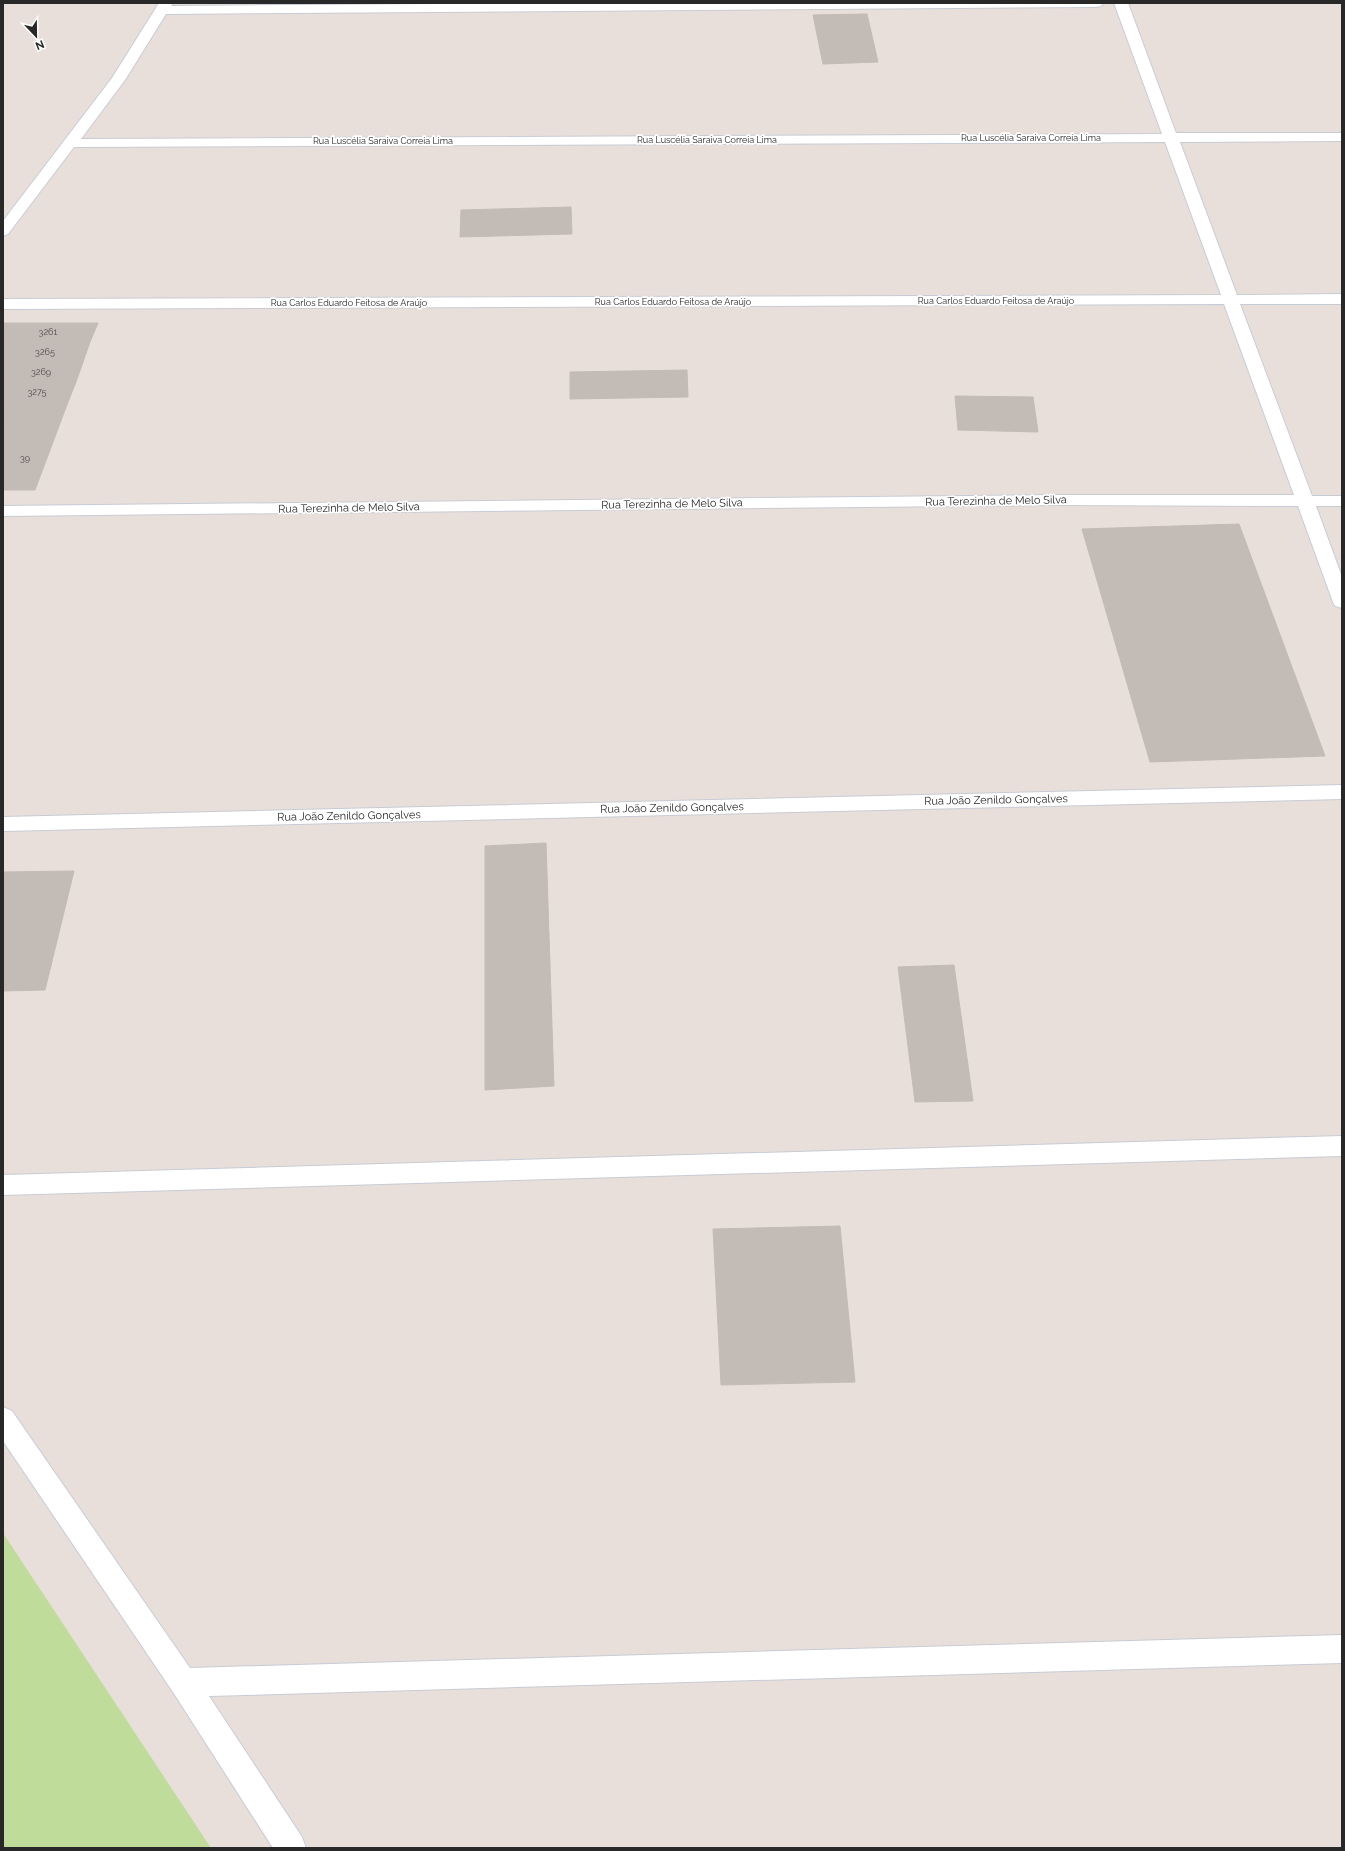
<svg xmlns="http://www.w3.org/2000/svg" width="1345" height="1851" viewBox="0 0 1345 1851" font-family="Raleway,sans-serif">
	<style>
		.green { fill: #c0dc9b }
		.building { fill: #c2bbb6; stroke: #c4bbb4 }
		.lines { fill: none; stroke-linecap: round; stroke-linejoin: round }
		.minor-casing { stroke: #c6ccd5; stroke-width: 2 }
		.minor { fill: #fff; fill-rule: evenodd }
		.labels { text-anchor: middle; dominant-baseline: central; stroke-width: 3.5; stroke-linejoin: round; paint-order: stroke }
		.far-street-label { font-size: 9px; fill: #282828; stroke: #fff }
		.number-label { font-size: 9px; fill: #4e4d4c }
		.street-label { font-size: 11px; fill: #282828; stroke: #fff }
	</style>
	<rect width="100%" height="100%" fill="#e9dfda"/>
	<path class="green" d="M3 1533 211 1848H3Z"/>
	<path class="building" d="M867 14 878 62 823 64 813 15Z
		M571 207 572 234 460 237 461 210Z
		M3 323H98L90 342H3Z
		M3 342H90L83 362H3Z
		M3 362H83L76 382H3Z
		M687 370 688 397 570 399V372Z
		M3 382H76L68 402H3Z
		M955 396 1033 397 1038 432 958 430Z
		M3 402H12L4 423H3Z
		M12 402H68L35 490H3V426Z
		M1239 524 1325 756 1150 762 1082 529Z
		M546 843 554 1086 485 1090V846Z
		M74 871 45 990 3 991V872Z
		M954 965 973 1101 915 1102 898 967Z
		M840 1226 855 1382 721 1385 713 1229Z"/>
	<g class="lines">
		<g class="minor-casing">
			<path id="minor" d="M159 3H173L171 6 569 3H1103L1101 6 1096 7 166 14 125 80 81 139 1162 134 1114 3H1128L1176 133H1342V141L1180 142 1237 295 1342 294V304H1240L1312 496H1342V506H1316L1342 577V608L1335 606 1333 602 1298 506 1055 505 3 516V506L1055 495H1294L1224 304 3 309V299L1221 295 1165 142 74 147 8 234 3 236V221L112 78Z
				M1342 785V799L3 831V817Z
				M1342 1136V1156L3 1195V1175Z
				M3 1407 12 1411 190 1668 1342 1635V1663L209 1696 302 1837 306 1848H273L173 1692 3 1441Z"/>
		</g>
		<use href="#minor" class="minor"/>
	</g>
	<g class="labels">
		<g class="far-street-label">
			<text x="1031" y="138">Rua Luscélia Saraiva Correia Lima</text>
			<text x="707" y="140">Rua Luscélia Saraiva Correia Lima</text>
			<text x="383" y="141">Rua Luscélia Saraiva Correia Lima</text>
			<text x="996" y="301">Rua Carlos Eduardo Feitosa de Araújo</text>
			<text x="673" y="302">Rua Carlos Eduardo Feitosa de Araújo</text>
			<text x="349" y="303">Rua Carlos Eduardo Feitosa de Araújo</text>
		</g>
		<g class="number-label">
			<text x="48" y="332">3261</text>
			<text x="45" y="352">3265</text>
			<text x="41" y="372">3269</text>
			<text x="37" y="392">3275</text>
			<text x="25" y="458">39</text>
		</g>
		<g class="street-label">
			<text transform="translate(996 501) rotate(-1)">Rua Terezinha de Melo Silva</text>
			<text transform="translate(672 504) rotate(-1)">Rua Terezinha de Melo Silva</text>
			<text transform="translate(349 508) rotate(-1)">Rua Terezinha de Melo Silva</text>
			<text transform="translate(996 800) rotate(-1)">Rua João Zenildo Gonçalves</text>
			<text transform="translate(672 808) rotate(-1)">Rua João Zenildo Gonçalves</text>
			<text transform="translate(349 816) rotate(-1)">Rua João Zenildo Gonçalves</text>
		</g>
	</g>
	<rect width="1345" height="1851" fill="none" stroke="#282828" stroke-width="8"/>
	<g transform="translate(36 36) rotate(158)" stroke="#ffffff" stroke-width="3" paint-order="stroke">
	<path d="M0-3L7 15L0 10L-7 15Z" fill="#282828"/>
	<text y="-6" font-size="11" font-weight="bold" text-anchor="middle" fill="#282828">N</text>
	</g>
</svg>
